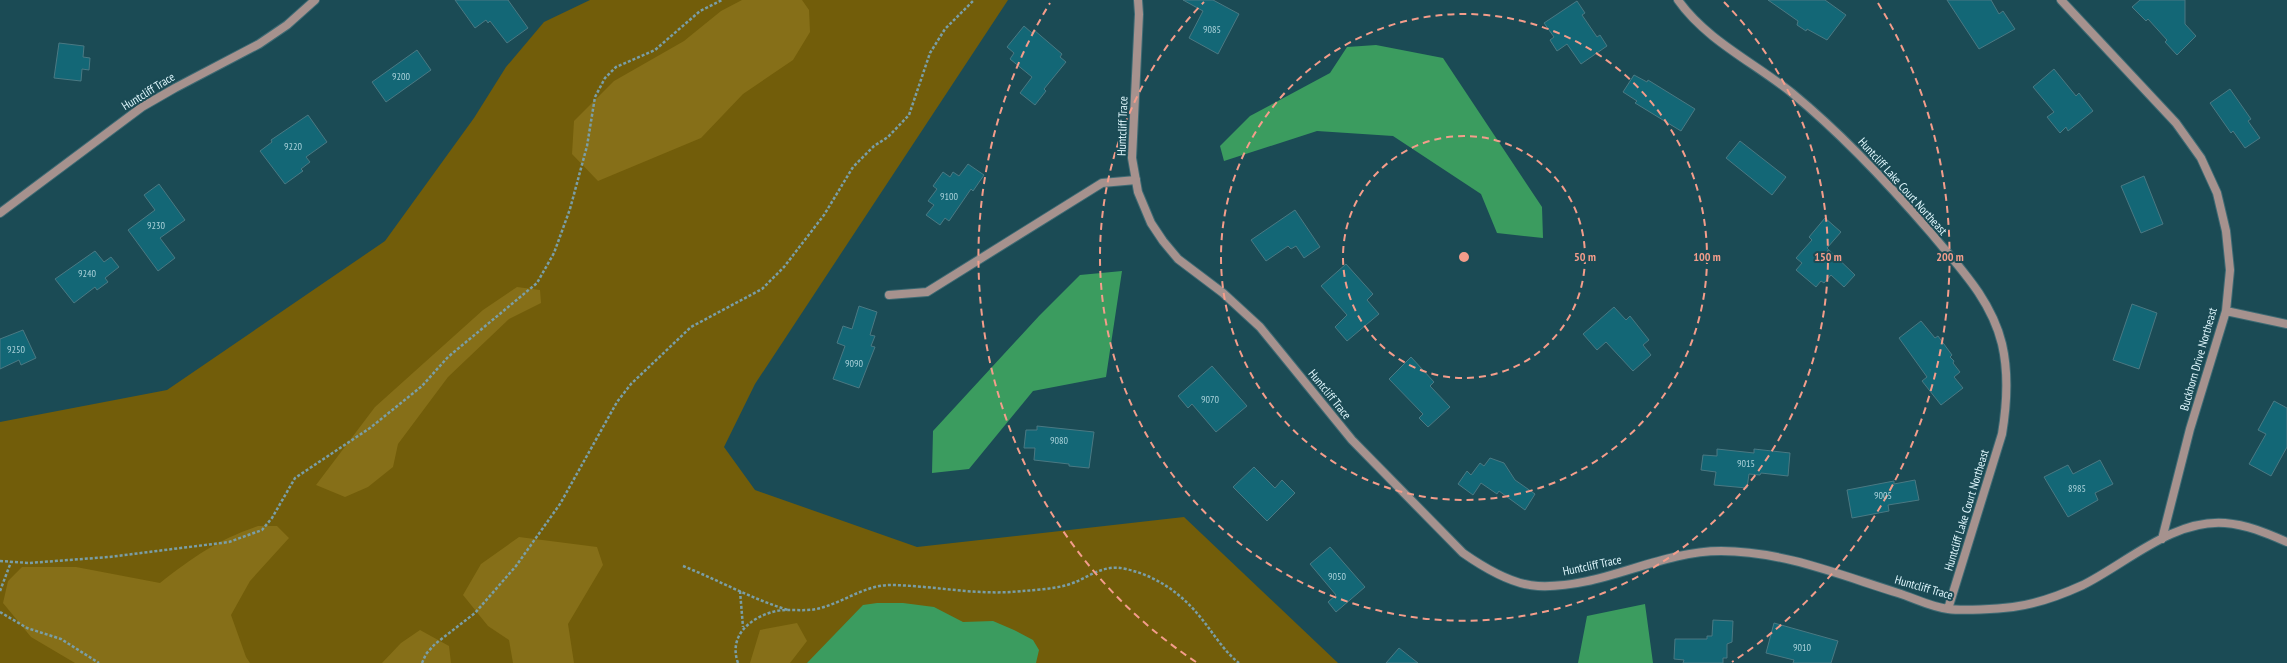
<svg xmlns="http://www.w3.org/2000/svg" width="2287" height="663" viewBox="0 0 2287 663" font-family="'PT Sans Narrow',sans-serif">
	<style>
		.green { fill: #725d0a }
		.forest { fill: #866f18 }
		.water { fill: #3b9c5f }
		.building { fill: #136776; stroke: #4a7983 }
		.lines { fill: none; stroke-linecap: round; stroke-linejoin: round }
		.lane-casing { stroke: #3e6a73; stroke-width: 10 }
		.street-casing { stroke: #3e6a73; stroke-width: 10 }
		.path { stroke: #7a9ea6; stroke-width: 2.5; stroke-dasharray: 3 2; stroke-linecap: butt }
		.lane { stroke: #a6928e; stroke-width: 8 }
		.street { stroke: #a6928e; stroke-width: 8 }
		.ring { fill: none; stroke: #f49d8b; stroke-width: 2; stroke-dasharray: 7 5 }
		.labels { text-anchor: middle; dominant-baseline: central; stroke-width: 4; stroke-linejoin: round; paint-order: stroke }
		.number-label { font-size: 10px; fill: #acd3db }
		.street-label { font-size: 12px; fill: #dff7fd; stroke: #1b4b55 }
		.centre { fill: #f49d8b; stroke: #1b4b55; stroke-width: 2 }
		.ring-label { font-size: 12px; text-anchor: middle; font-weight: bold; fill: #f49d8b; stroke: #1b4b55; stroke-width: 4; stroke-linejoin: round; paint-order: stroke }
	</style>
	<rect width="100%" height="100%" fill="#1b4b55"/>
	<path class="green" d="M590 0H1008L755 384 724 447 755 490 917 547 1184 517 1338 663H0V422L167 390 385 241 474 118 506 67 544 22Z"/>
	<path class="forest" d="M742 0H802L809 10 810 32 793 60 743 94 701 138 598 181 572 154 574 121 614 81 684 41 721 11Z
		M517 287 540 290 541 303 509 319 448 377 398 444 393 467 368 487 345 497 316 485 375 407 483 310Z
		M258 526H277L289 538 250 581 231 615 246 657 250 663H75L31 637 3 603 8 581 22 567H76L160 583C193 557 217 540 258 526Z
		M519 537 597 547 603 565 568 624 574 663H513L509 640 488 626 463 595 481 564Z
		M797 623 807 641 790 663H750L760 630Z
		M420 630 449 646 451 663H382L401 643Z"/>
	<path class="water" d="M1376 45 1443 58 1542 207 1543 238 1497 233 1481 194 1393 136 1317 131 1224 161 1220 146 1250 116 1330 73 1347 47Z
		M1122 271 1106 377 1033 391 969 469 932 473 933 431 1039 316 1080 275Z
		M877 603H903L934 607 963 622 993 621 1014 630 1033 640 1039 650 1036 663H807L863 605Z
		M1645 604 1653 663H1578L1587 616Z"/>
	<path class="building" d="M455 0H508L528 28 507 43 490 21 488 23 486 20 475 28Z
		M1183 0H1213L1239 14 1218 54 1189 38 1203 11Z
		M1768 0H1825L1846 15 1827 40 1807 29 1806 31 1797 25 1798 21Z
		M1947 0H1991L1999 14 2003 11 2015 29 1979 49Z
		M2140 0H2185V24L2196 36 2177 55 2165 42 2167 40 2148 19 2146 21 2132 7Z
		M1577 1 1585 13 1582 15 1597 37 1600 35 1607 46 1581 64 1567 44 1557 51 1550 40 1554 37 1544 23Z
		M1024 26 1032 33 1034 30 1062 54 1060 57 1066 62 1044 89 1046 91 1035 105 1020 93 1032 77 1010 59 1014 53 1007 47Z
		M59 43 84 46 83 57 90 58 89 70 82 69 81 81 54 78Z
		M417 50 431 70 386 102 372 82Z
		M2054 69 2076 96 2079 93 2093 111 2068 131 2066 127 2060 133 2047 117 2054 112 2033 87Z
		M1634 75 1647 82 1648 80 1695 109 1681 131 1635 103 1637 101 1623 92Z
		M2230 89 2251 119 2248 121 2260 138 2245 148 2233 131 2231 133 2210 103Z
		M308 115 327 142 306 157 310 162 301 169 303 171 285 184 260 151 272 142 271 140Z
		M1740 141 1786 177 1772 195 1726 158Z
		M968 164 984 175 973 191 971 189 949 221 945 218 940 225 926 215 934 205 928 201 937 189 933 186 943 172 950 177 953 172 959 176Z
		M2144 176 2163 224 2141 233 2121 186Z
		M159 184 185 220 160 238 175 258 158 271 128 230 155 210 144 195Z
		M1295 210 1320 247 1304 258 1296 246 1291 249 1288 246 1266 261 1251 240Z
		M1825 218 1841 232 1827 248 1855 275 1844 287 1831 275 1824 283 1821 281 1816 287 1796 270 1802 263 1796 258 1812 240 1809 237Z
		M95 251 104 262 111 257 119 267 105 278 108 282 97 290 95 287 74 303 55 279Z
		M1346 264 1373 294 1367 300 1379 314 1347 341 1335 327 1347 315 1321 286Z
		M2132 304 2157 313 2139 369 2113 360Z
		M859 306 877 312 870 335 875 336 871 346 875 347 859 388 833 379 845 346 837 343 843 326 852 329Z
		M1614 307 1626 320 1630 316 1649 340 1643 345 1651 355 1633 371 1606 342 1597 350 1583 334Z
		M1921 321 1935 338 1938 336 1952 355 1950 357 1954 361 1953 363 1960 372 1954 377 1963 388 1941 405 1922 381 1927 377 1899 338Z
		M23 330 36 358 21 365 19 360 0 369V339Z
		M1411 357 1434 382 1430 386 1450 407 1428 427 1419 418 1423 414 1389 379Z
		M1212 366 1247 406 1216 432 1192 404 1188 408 1178 396Z
		M2274 401 2287 408V447L2271 476 2249 464 2266 434 2258 430Z
		M1037 426 1094 432 1089 468 1069 466V464L1034 460 1035 448H1024L1026 430H1037Z
		M1717 449 1754 453V449L1790 453 1788 476 1761 473 1760 475 1749 474 1747 488 1714 485 1716 472 1701 470 1703 455 1717 456Z
		M1490 458 1504 463 1515 480 1535 494 1525 510 1499 491 1497 494 1481 483 1473 495 1458 484 1467 471 1471 475 1480 463 1484 466Z
		M2100 460 2113 484 2095 493 2098 500 2068 517 2044 477 2068 465 2073 474Z
		M1254 467 1275 488 1282 480 1295 493 1267 521 1233 487Z
		M1915 480 1919 500 1888 505 1889 511 1852 518 1847 490 1894 481V484Z
		M1330 547 1365 587 1336 612 1328 602 1336 595 1310 564Z
		M1713 620 1733 621 1732 642 1727 644V658H1723V663H1683L1684 660 1674 659 1675 639H1707V636H1712Z
		M1774 623 1838 641 1831 663H1793L1794 660 1766 653Z
		M1399 648 1418 663H1386Z"/>
	<g class="lines">
		<g class="lane-casing">
			<path id="lane" d="M889 295 927 292 1102 183 1136 180"/>
		</g>
		<g class="street-casing">
			<path id="street" d="M1138 0 1139 14 1132 158 1138 192 1151 223 1163 241 1178 259 1223 293 1260 327 1352 440 1463 553C1483 567 1513 585 1538 586 1601 589 1658 551 1721 551 1782 551 1840 575 1898 593 1914 598 1931 607 1948 609 1964 611 1997 609 2013 607 2037 604 2061 595 2083 585 2127 563 2173 519 2225 523 2248 525 2266 533 2287 542
				M1678 0C1706 40 1755 63 1792 93 1843 135 1888 183 1931 233 1959 267 1991 299 2002 344 2009 374 2007 404 2002 434L1948 609
				M2061 0 2176 123 2201 158 2217 193 2226 231 2230 270 2226 311 2190 429 2162 539
				M0 213 142 107 175 88 259 44 287 25 315 0
				M2226 311 2287 324"/>
		</g>
		<path class="path" d="M0 561 29 563 109 557 229 542 262 530 272 518 295 478 370 428 422 386 448 357 537 283 554 253 570 209 587 146 595 97 605 78 616 67 655 50 700 11 722 0
			M683 566C718 580 752 599 788 610
			M0 591 11 562
			M740 591 743 627
			M0 612 27 628 61 639 99 663
			M422 663 426 654 435 644 475 613 516 566 560 504 617 402 631 384 691 327 762 289 784 267 824 215 853 167 874 146 888 137 909 115 930 53 945 29 974 0
			M738 663C728 635 751 617 776 611 792 608 807 613 824 607 847 600 868 584 893 585 936 586 978 596 1022 591 1036 590 1053 589 1067 585 1088 579 1102 563 1126 569 1161 577 1187 598 1208 627 1217 639 1227 654 1239 663"/>
		<use href="#lane" class="lane"/>
		<use href="#street" class="street"/>
	</g>
	<g class="ring">
		<circle cx="1464" cy="257" r="121"/>
		<circle cx="1464" cy="257" r="243"/>
		<path d="M1724 2A364 364 0 1 1 1204 2"/>
		<path d="M1196 662A486 486 0 0 1 1050 3M1878 3A486 486 0 0 1 1732 662"/>
	</g>
	<g class="labels">
		<g class="number-label">
			<text x="1212" y="29">9085</text>
			<text x="401" y="76">9200</text>
			<text x="293" y="146">9220</text>
			<text x="949" y="196">9100</text>
			<text x="156" y="225">9230</text>
			<text x="87" y="273">9240</text>
			<text x="16" y="349">9250</text>
			<text x="854" y="363">9090</text>
			<text x="1210" y="399">9070</text>
			<text x="1059" y="440">9080</text>
			<text x="1746" y="463">9015</text>
			<text x="2077" y="488">8985</text>
			<text x="1883" y="495">9005</text>
			<text x="1337" y="576">9050</text>
			<text x="1802" y="647">9010</text>
		</g>
		<g class="street-label">
			<text transform="translate(148 91) rotate(-32)">Huntcliff Trace</text>
			<text transform="translate(1122 126) rotate(-88)">Huntcliff Trace</text>
			<text transform="translate(1903 186) rotate(48)">Huntcliff Lake Court Northeast</text>
			<text transform="translate(2198 359) rotate(-74)">Buckhorn Drive Northeast</text>
			<text transform="translate(1330 394) rotate(51)">Huntcliff Trace</text>
			<text transform="translate(1966 510) rotate(-73)">Huntcliff Lake Court Northeast</text>
			<text transform="translate(1592 565) rotate(-12)">Huntcliff Trace</text>
			<text transform="translate(1924 587) rotate(16)">Huntcliff Trace</text>
		</g>
	</g>
	<circle cx="1464" cy="257" r="6" class="centre"/>
	<g class="ring-label">
		<text x="1585" y="261">50 m</text>
		<text x="1707" y="261">100 m</text>
		<text x="1828" y="261">150 m</text>
		<text x="1950" y="261">200 m</text>
	</g>
</svg>
